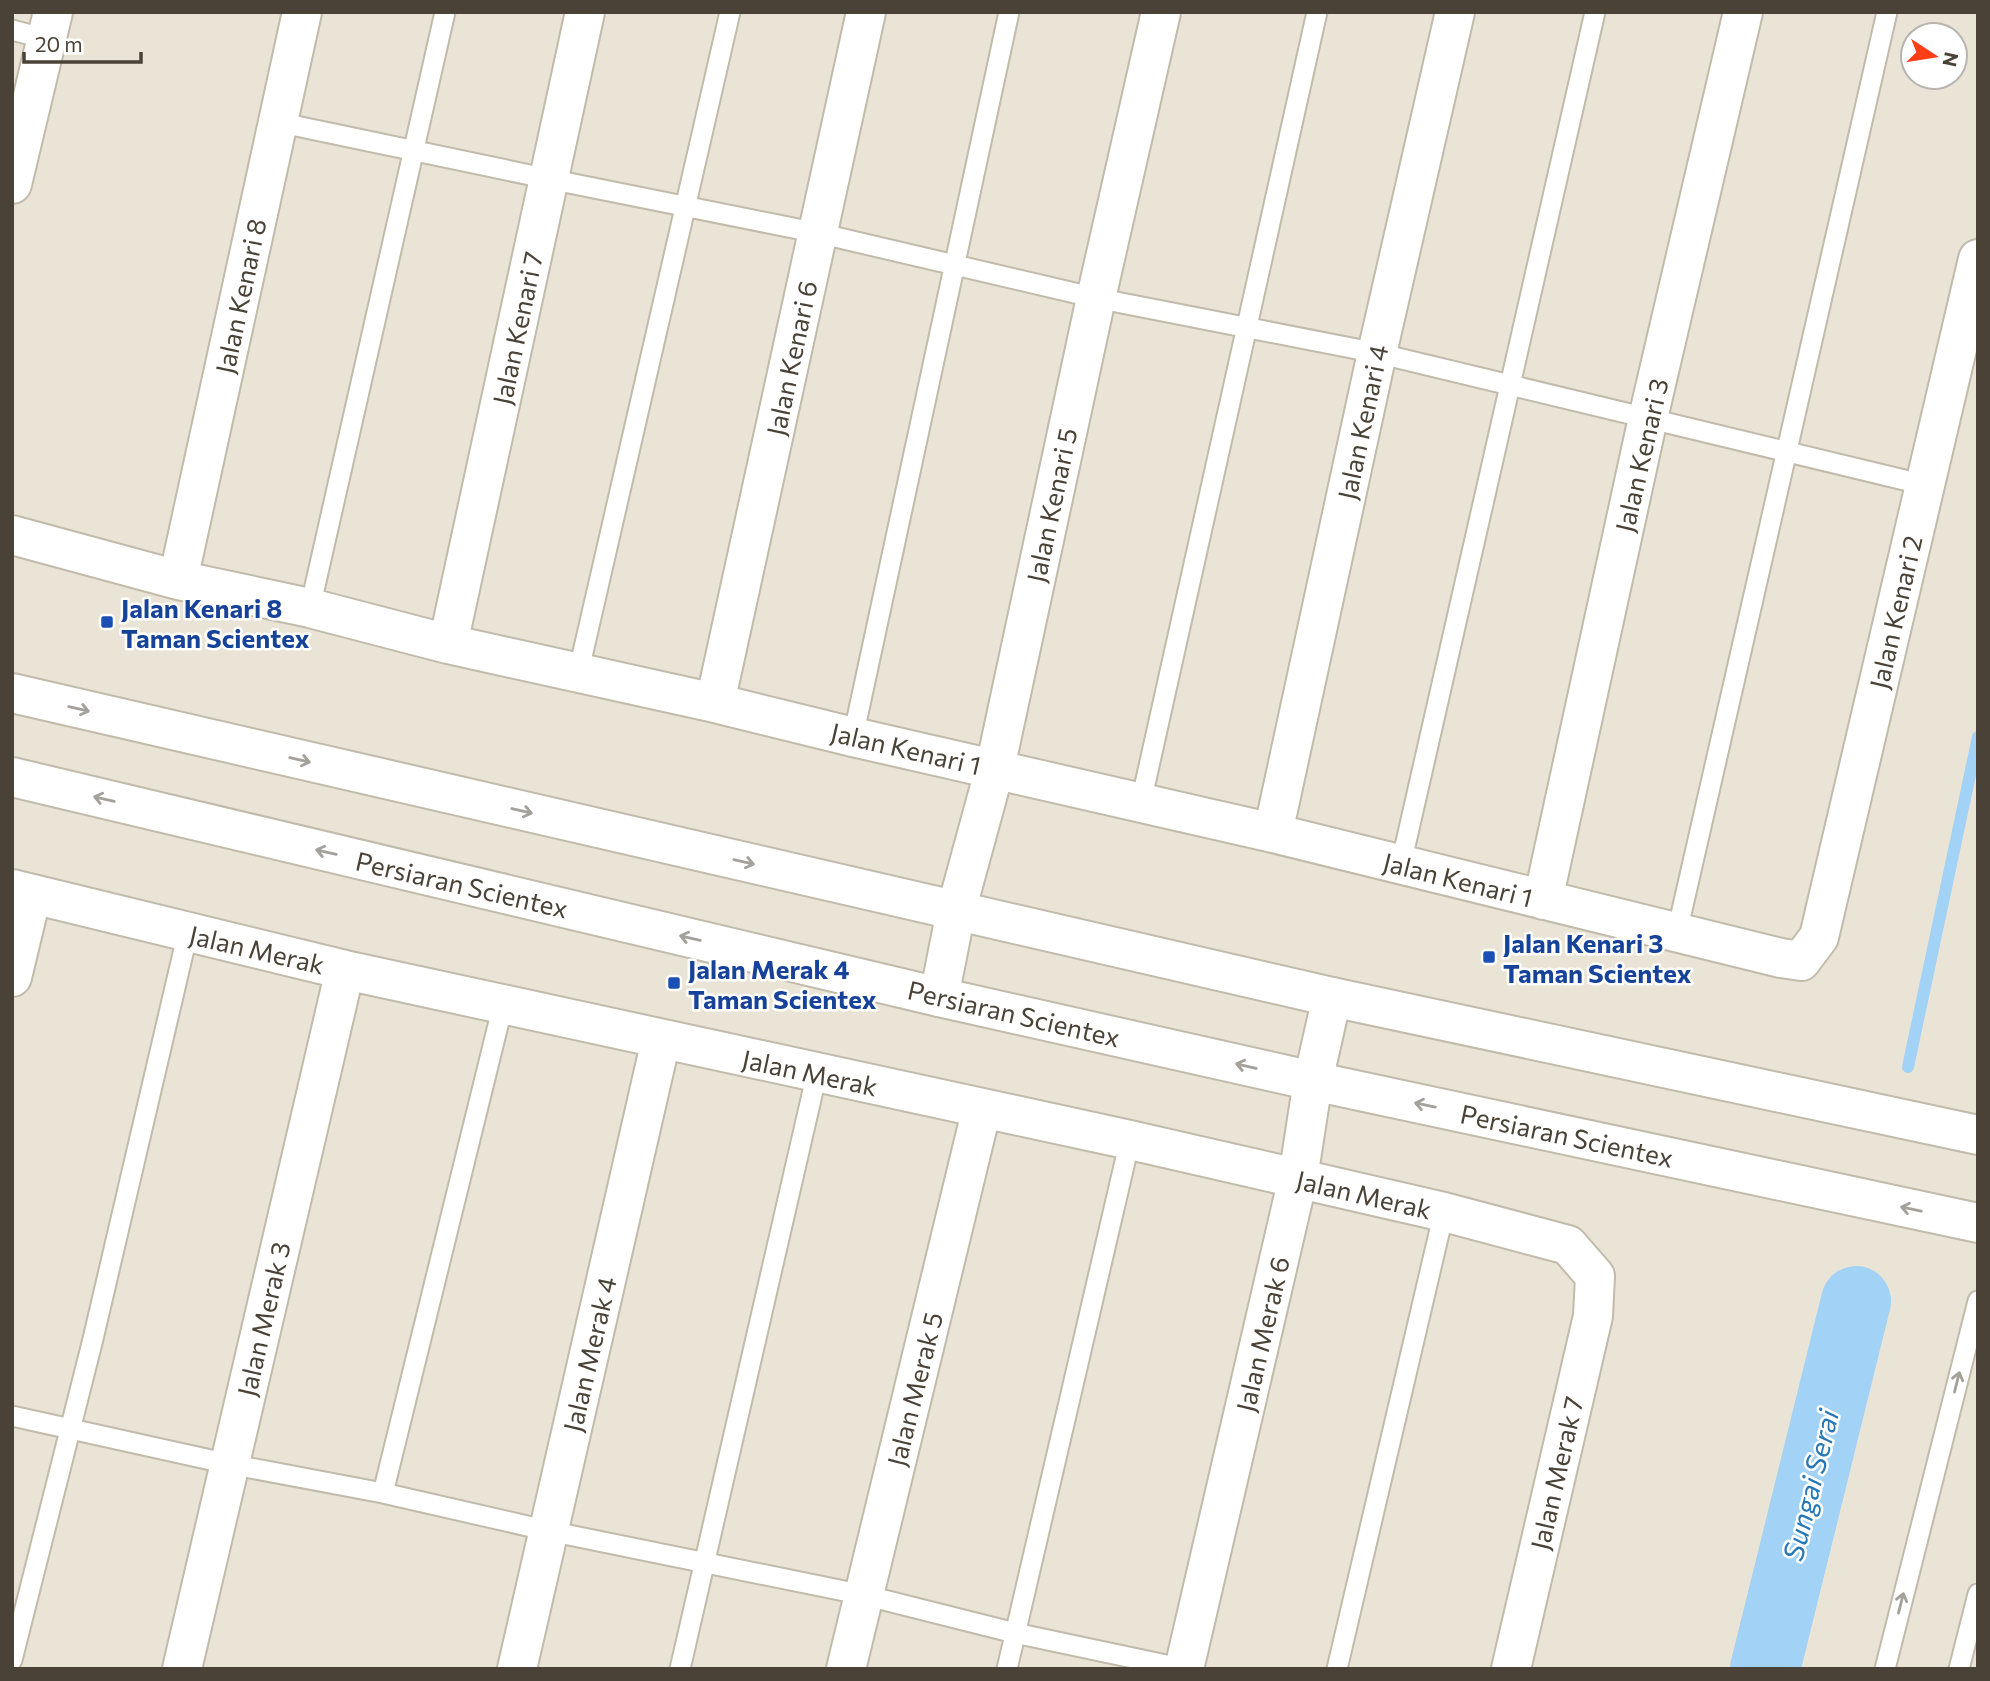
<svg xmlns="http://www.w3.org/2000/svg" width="1990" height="1681" viewBox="0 0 1990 1681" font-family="Commissioner,sans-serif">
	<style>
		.residential { fill: #eae4d6; fill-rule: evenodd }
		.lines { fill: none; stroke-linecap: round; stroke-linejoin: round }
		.stream { stroke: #a2d2f5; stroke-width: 12 }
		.river { stroke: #a2d2f5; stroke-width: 70 }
		.service-casing { stroke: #c2baaa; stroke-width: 23 }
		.minor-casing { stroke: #c2baaa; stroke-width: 42 }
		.tertiary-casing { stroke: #c2baaa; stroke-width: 42 }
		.service { stroke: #fff; stroke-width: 19 }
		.minor { stroke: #fff; stroke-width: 38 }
		.tertiary { stroke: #fff; stroke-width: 38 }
		.oneway { stroke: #a4a09a }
		.transit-dot { fill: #1a4fb4; stroke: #fff; stroke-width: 2.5 }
		.labels { text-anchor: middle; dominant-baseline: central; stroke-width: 5; stroke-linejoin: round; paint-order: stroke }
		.street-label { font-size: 26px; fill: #4a4236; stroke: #fff }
		.transit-label { font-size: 26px; font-weight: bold; fill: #164399; stroke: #fff; text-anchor: start }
		.water-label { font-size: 28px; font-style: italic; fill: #2677b5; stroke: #fff }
	</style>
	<rect width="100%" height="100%" fill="#f5f2e9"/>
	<path class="residential" d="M12 12H1978V1669H12ZM1913 35H1955V77H1913Z"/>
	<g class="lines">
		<path class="stream" d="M1908 1067 1978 737"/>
		<path class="river" d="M1765 1669 1856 1301"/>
		<g class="service-casing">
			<path id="service" d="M12 30 46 39
				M277 122 549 179 818 233 1096 298 1377 353 1925 485
				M310 608 445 12
				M578 674 730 12
				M853 737 1009 12
				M1141 802 1317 12
				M1401 864 1595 12
				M1677 932 1887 12
				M12 1416 229 1464 383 1493 549 1531 864 1595 1015 1633 1185 1669
				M383 1493 503 1005
				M12 1660 93 1339 188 932
				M680 1669 817 1073
				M1007 1669 1130 1140
				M1337 1669 1444 1212
				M1885 1669 1978 1301
				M1959 1669 1978 1594"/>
		</g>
		<g class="minor-casing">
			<path id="minor" d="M12 184 53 12
				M12 535 178 580 310 608 448 644 715 703 853 737 1273 833 1781 958 1801 961 1819 937 1978 259
				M178 580 302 12
				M448 644 585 12
				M715 703 866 12
				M1273 833 1377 353 1455 12
				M12 889 345 970 1130 1140 1444 1212 1568 1245 1595 1276 1593 1316 1511 1669
				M1543 900 1648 418 1743 12
				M12 977 32 894
				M939 997 956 911 995 768 1096 298 1161 12
				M182 1669 345 970
				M517 1669 661 1040
				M846 1669 982 1108
				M1184 1669 1298 1178 1313 1081 1332 997"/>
		</g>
		<g class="tertiary-casing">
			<path id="tertiary" d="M12 693 1332 997 1978 1135
				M12 777 939 997 1313 1081 1978 1223"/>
		</g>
		<use href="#service" class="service"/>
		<use href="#minor" class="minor"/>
		<use href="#tertiary" class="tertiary"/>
	</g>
	<defs><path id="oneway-shaft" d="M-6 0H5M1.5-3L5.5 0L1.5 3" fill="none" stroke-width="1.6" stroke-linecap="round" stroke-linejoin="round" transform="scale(1.75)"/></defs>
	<g class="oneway">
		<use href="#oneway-shaft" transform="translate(79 709) rotate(13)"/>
		<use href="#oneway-shaft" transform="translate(300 760) rotate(13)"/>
		<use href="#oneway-shaft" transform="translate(104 799) rotate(-167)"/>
		<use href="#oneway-shaft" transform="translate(522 811) rotate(13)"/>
		<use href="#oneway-shaft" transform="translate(326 852) rotate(-167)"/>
		<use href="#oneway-shaft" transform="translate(744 862) rotate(13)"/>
		<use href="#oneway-shaft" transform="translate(690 938) rotate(-167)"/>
		<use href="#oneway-shaft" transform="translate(1246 1066) rotate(-167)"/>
		<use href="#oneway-shaft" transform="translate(1425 1105) rotate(-168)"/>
		<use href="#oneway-shaft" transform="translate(1911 1209) rotate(-168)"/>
		<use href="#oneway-shaft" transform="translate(1957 1382) rotate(-76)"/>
		<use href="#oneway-shaft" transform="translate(1901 1603) rotate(-76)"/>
	</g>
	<g class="transit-dot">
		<rect x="100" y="615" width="14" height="14" rx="3.5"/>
		<rect x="1482" y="950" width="14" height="14" rx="3.5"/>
		<rect x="667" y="976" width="14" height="14" rx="3.5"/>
	</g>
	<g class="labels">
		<g class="street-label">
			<text transform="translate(240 296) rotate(-78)">Jalan Kenari 8</text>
			<text transform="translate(517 328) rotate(-78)">Jalan Kenari 7</text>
			<text transform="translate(791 358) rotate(-78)">Jalan Kenari 6</text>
			<text transform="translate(1362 422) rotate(-78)">Jalan Kenari 4</text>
			<text transform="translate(1641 455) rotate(-77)">Jalan Kenari 3</text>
			<text transform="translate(1051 505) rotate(-78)">Jalan Kenari 5</text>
			<text transform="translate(1895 612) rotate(-77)">Jalan Kenari 2</text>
			<text transform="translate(906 748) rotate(13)">Jalan Kenari 1</text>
			<text transform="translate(1458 879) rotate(14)">Jalan Kenari 1</text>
			<text transform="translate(462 884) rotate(13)">Persiaran Scientex</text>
			<text transform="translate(257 949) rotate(13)">Jalan Merak</text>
			<text transform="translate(1014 1013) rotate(13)">Persiaran Scientex</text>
			<text transform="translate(810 1072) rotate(12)">Jalan Merak</text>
			<text transform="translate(1567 1135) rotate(12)">Persiaran Scientex</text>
			<text transform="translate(1364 1194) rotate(13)">Jalan Merak</text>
			<text transform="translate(263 1319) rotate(-77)">Jalan Merak 3</text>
			<text transform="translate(1262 1334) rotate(-77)">Jalan Merak 6</text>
			<text transform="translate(589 1354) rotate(-77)">Jalan Merak 4</text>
			<text transform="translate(914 1389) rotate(-76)">Jalan Merak 5</text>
			<text transform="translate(1556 1473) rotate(-77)">Jalan Merak 7</text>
		</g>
		<g class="transit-label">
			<text x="121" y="607">Jalan Kenari 8<tspan x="121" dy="30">Taman Scientex</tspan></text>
			<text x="1503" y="942">Jalan Kenari 3<tspan x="1503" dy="30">Taman Scientex</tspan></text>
			<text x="688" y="968">Jalan Merak 4<tspan x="688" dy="30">Taman Scientex</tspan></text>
		</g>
		<g class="water-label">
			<text transform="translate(1810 1485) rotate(-76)">Sungai Serai</text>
		</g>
	</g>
	<rect width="1990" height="1681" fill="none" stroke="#4a4236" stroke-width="28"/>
	<g transform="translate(1934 56) rotate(102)"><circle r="33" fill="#ffffff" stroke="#b7b3af" stroke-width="2"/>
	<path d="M0-5L12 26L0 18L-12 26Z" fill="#ff3d16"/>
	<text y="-10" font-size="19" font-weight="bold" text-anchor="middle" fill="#4a4236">N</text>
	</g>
	<path d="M24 52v10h117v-10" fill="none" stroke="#4a4236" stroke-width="3.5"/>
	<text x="35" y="52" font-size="21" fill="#4a4236" stroke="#ffffff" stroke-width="5" paint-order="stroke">20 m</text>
</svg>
